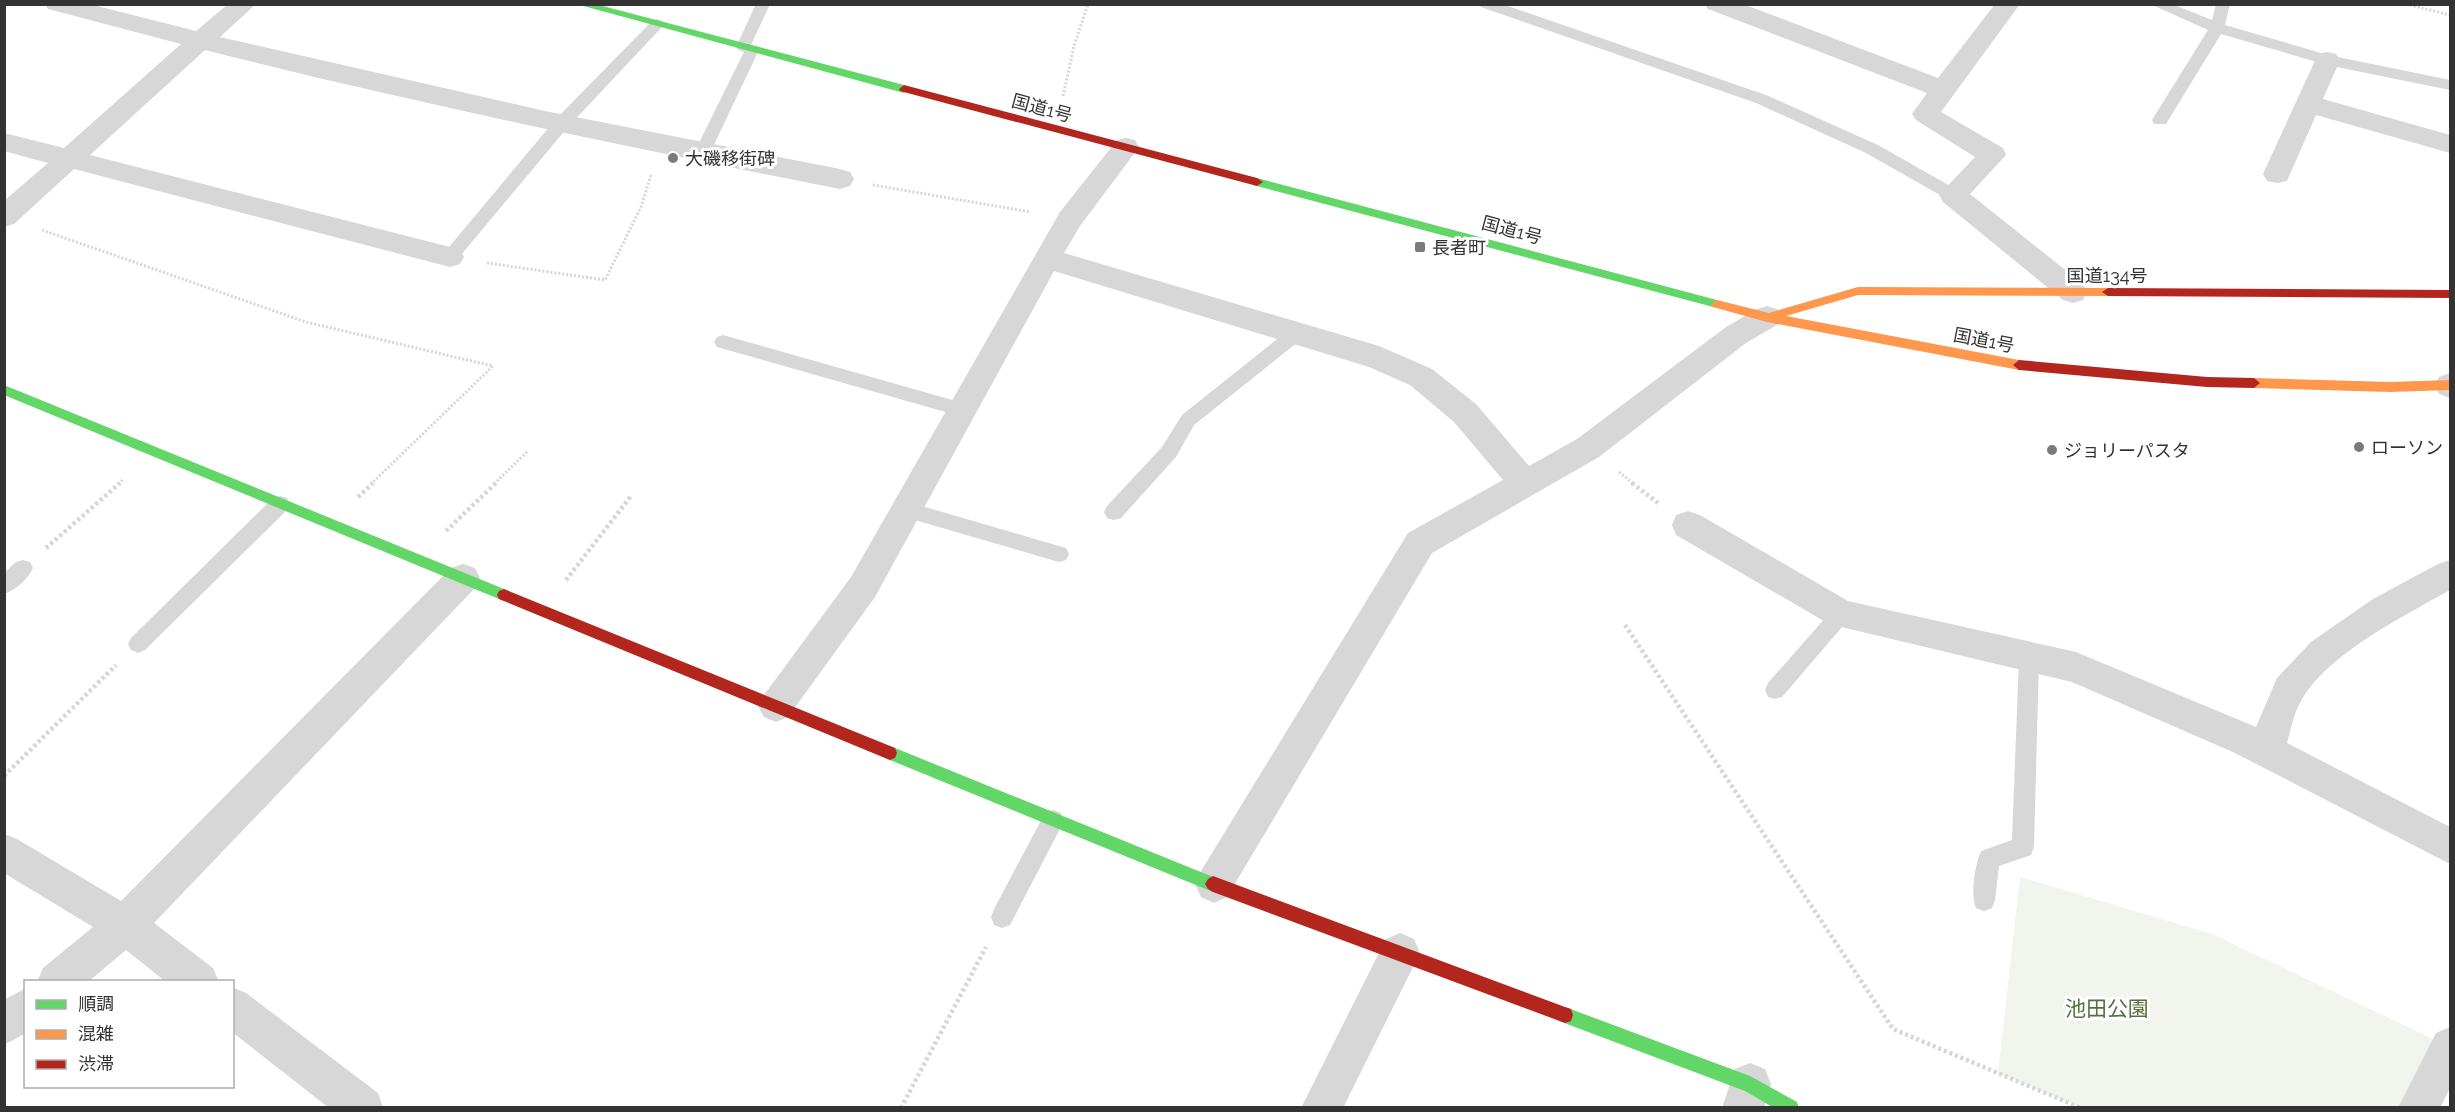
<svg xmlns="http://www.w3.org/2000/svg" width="2455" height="1112" viewBox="0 0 2455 1112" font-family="Raleway,'Noto Sans JP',sans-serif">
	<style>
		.green { fill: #f1f5ed }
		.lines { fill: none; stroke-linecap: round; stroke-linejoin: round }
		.path-far1 { stroke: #d6d6d6; stroke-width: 3; stroke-dasharray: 2 2; stroke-linecap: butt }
		.path { stroke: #d6d6d6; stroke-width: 4.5; stroke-dasharray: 3 3; stroke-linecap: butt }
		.lane { fill: #d7d7d7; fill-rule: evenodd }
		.street { fill: #d7d7d7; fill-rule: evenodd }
		.fast { fill: #63d668; fill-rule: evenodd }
		.slow { fill: #ff974d; fill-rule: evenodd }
		.jam { fill: #b3261e; fill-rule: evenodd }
		.poi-dot { fill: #7a7a7a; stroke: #fff; stroke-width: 2 }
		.labels { text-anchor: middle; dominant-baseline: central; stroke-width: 6; stroke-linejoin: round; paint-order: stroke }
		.street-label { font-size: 18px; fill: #333; stroke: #fff }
		.poi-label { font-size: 18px; fill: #333; stroke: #fff; text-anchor: start }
		.near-park-label { font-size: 21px; fill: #56703f; stroke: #fff }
	</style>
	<rect width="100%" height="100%" fill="#fff"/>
	<path class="green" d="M2020 877 2212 934 2450 1047 2418 1107H2081L1998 1073Z"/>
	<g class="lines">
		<path class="path-far1" d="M2406 4 2450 15
			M1063 96 1074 46 1088 4
			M873 185 1031 212
			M42 230 306 322 493 366 371 484
			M487 263 605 280 641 207 651 175
			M1619 472 1634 484
			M118 484 124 479
			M494 484 528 451"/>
		<path class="path" d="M1632 483 1658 503
			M358 497 373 483
			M446 531 496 483
			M46 548 120 483
			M566 580 631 496
			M1625 625 1893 1029 2081 1108
			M4 776 116 665
			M901 1108 986 947"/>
		<path class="lane" d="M756 4H770L751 45 757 47 759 50 710 153 708 157H696L694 153 744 52 738 50 736 47Z
			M1479 4H1502L1766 95 1878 145 1959 191 1961 195 1959 199H1947L1866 153 1756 103 1481 7Z
			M2150 4H2172L2212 20 2216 4H2230L2225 25 2328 55 2450 80V90L2327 65 2221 34 2166 124H2154L2152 120 2208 30Z
			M657 19 662 21 664 24 662 27 567 128 456 261H444L442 257 444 253 555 120 652 21Z
			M1297 326 1303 328 1306 333 1303 338 1194 425 1176 457 1121 518 1114 520 1107 518 1104 512 1107 506 1162 447 1182 415 1291 328Z
			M723 335 963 403 969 405 972 410 969 415 963 417 717 347 714 342 717 337Z
			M280 496 287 498 290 504 287 510 145 650 138 653 131 650 128 644 131 638 273 498Z
			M908 502 1059 546 1066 548 1069 554 1066 560 1059 562 901 516 898 510 901 504Z
			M23 560 30 562 33 568C28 579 16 590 4 594V573L16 562Z
			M1841 605 1848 608 1851 614 1848 620 1782 697 1775 699 1768 697 1765 690 1768 683 1834 608Z
			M2029 649 2036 652 2039 658 2034 847 2031 855 1999 866 1995 900 1992 908 1984 911 1976 908C1970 893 1975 866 1981 851L2012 840 2019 658 2022 652Z
			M1053 810 1061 813 1064 820 1061 827 1010 925 1002 928 994 925 991 917 994 909 1045 813Z"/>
		<path class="street" d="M45 4H89L196 31 228 4H256L220 37 545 111 840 169 850 172 854 179 850 186 840 189C627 147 415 103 205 50L90 155 450 247 460 250 464 257 460 264 450 267 74 169 14 224 4 227V201L48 163 4 151V133L64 148 181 44 48 9Z
			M1705 4H1743L1938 78 1995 4H2020L1941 112 2003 148 2006 155 1970 194 2083 284 2087 292 2083 300 2073 303 2063 300 1943 202 1939 195 1975 157 1916 120 1912 114 1927 93 1708 9Z
			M2327 52 2336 54 2340 60 2323 99 2450 135V153L2316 115 2287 181 2277 183 2267 181 2263 174 2318 54Z
			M1126 138 1135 140 1139 147 1080 226 1064 253 1379 346 1432 369 1476 404 1529 466 1577 439 1726 327 1757 309 1767 306 1777 309 1782 317 1777 325 1746 343 1599 457 1432 553 1227 897 1214 903 1201 897 1195 884 1201 871 1408 533 1503 480 1454 422 1410 385 1369 367 1054 271 875 597 788 717 776 722 764 717 758 706 764 695 851 577 1060 212 1117 140Z
			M2450 373V398L2439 394 2435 386 2439 377Z
			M1688 511 1700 515 1848 601 2076 652 2256 727 2277 678 2311 642 2373 599 2438 564 2450 560V590C2404 616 2325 655 2300 703 2293 715 2291 730 2287 743L2450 827V864L2235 753 2072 682 1829 624 1676 535 1672 525 1676 515Z
			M463 564 475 568 480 578 475 588 154 923 213 968 219 982H166L126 950 88 982H37L43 968 93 927 4 873V834L17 839 121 901 451 568Z
			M1400 933 1414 939 1420 953 1343 1108H1301L1386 939Z
			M232 987 246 993 378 1093 383 1108H329L232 1032Z
			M26 988V1033L4 1045V1000Z
			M2450 1027V1088L2440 1108H2398L2436 1033Z
			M1750 1063 1765 1069 1771 1084 1764 1108H1722L1735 1069Z"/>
		<path class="fast" d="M576 4H595L904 85 909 89 904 93Z
			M1257 178 1717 300 1723 304 1717 308 1253 185 1251 182Z
			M4 385 509 591 511 595 509 599 504 601 499 599 4 395Z
			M890 746 1218 879 1221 884 1218 889 1213 892 885 758 883 753 885 748Z
			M1565 1007 1750 1076 1797 1102 1799 1108H1774L1745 1091 1559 1021 1557 1015 1559 1009Z"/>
		<path class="slow" d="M1858 287 2108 288 2114 292 2108 296 1858 295 1786 316 2019 360 2025 365 2019 370 1767 322 1713 307 1711 304 1717 300 1769 313Z
			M2254 378 2390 382 2450 380V390L2390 392 2254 388 2248 383Z"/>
		<path class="jam" d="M904 85 1257 178 1263 182 1257 186 900 91 899 89Z
			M2108 288 2450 290V298L2108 296 2102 292Z
			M2019 360 2207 377 2254 378 2260 383 2254 388 2207 387 2019 370 2013 365Z
			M504 589 895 748 897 753 895 758 890 760 885 758 499 599 497 595 499 591Z
			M1213 876 1565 1007 1571 1009 1573 1015 1571 1021 1565 1023 1213 892 1208 889 1205 884 1208 879Z"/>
	</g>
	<g class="poi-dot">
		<circle cx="673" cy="158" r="6"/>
		<rect x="1414" y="241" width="12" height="12" rx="3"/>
		<circle cx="2359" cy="447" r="6"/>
		<circle cx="2052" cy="450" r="6"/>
	</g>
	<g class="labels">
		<g class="street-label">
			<text transform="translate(1042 108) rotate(15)">国道1号</text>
			<text transform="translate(1512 230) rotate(15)">国道1号</text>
			<text x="2107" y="275">国道134号</text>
			<text transform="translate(1984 340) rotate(11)">国道1号</text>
		</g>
		<g class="poi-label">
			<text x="685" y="158">大磯移街碑</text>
			<text x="1432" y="247">長者町</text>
			<text x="2371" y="447">ローソン</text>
			<text x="2064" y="450">ジョリーパスタ</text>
		</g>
		<g class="near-park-label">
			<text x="2107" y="1008">池田公園</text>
		</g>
	</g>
	<rect width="2455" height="1112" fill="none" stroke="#333333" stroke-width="12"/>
	<rect x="24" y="980" width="210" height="108" fill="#ffffff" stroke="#adadad" stroke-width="1.5"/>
	<rect x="36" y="1000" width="30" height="9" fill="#63d668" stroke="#adadad" stroke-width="1.5"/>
	<text x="78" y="1010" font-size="18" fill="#333333">順調</text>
	<rect x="36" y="1030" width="30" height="9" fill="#ff974d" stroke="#adadad" stroke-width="1.5"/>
	<text x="78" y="1040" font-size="18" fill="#333333">混雑</text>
	<rect x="36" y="1060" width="30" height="9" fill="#b3261e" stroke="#adadad" stroke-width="1.5"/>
	<text x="78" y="1070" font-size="18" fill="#333333">渋滞</text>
</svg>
